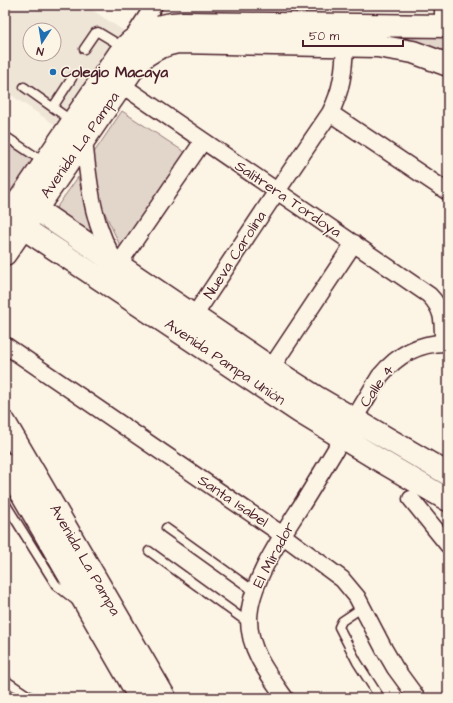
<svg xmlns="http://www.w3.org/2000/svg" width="453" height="703" viewBox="0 0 453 703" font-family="'Architects Daughter',sans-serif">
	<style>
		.built { fill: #eee5d7; fill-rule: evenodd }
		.green { fill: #e2d5ca; stroke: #967a7a }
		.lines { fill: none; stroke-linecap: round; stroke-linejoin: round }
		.lane-casing { stroke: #4a1f2b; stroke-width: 11 }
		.street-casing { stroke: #4a1f2b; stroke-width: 19 }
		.secondary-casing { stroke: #4a1f2b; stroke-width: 25 }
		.lane { stroke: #fcf5e5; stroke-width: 8 }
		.street { stroke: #fcf5e5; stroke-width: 16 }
		.secondary { stroke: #fcf5e5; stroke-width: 22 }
		.poi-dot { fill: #1f6fb2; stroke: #fcf5e5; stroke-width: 1.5 }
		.labels { text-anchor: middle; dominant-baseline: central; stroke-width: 3; stroke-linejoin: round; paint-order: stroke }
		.poi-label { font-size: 15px; font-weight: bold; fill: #4a1f2b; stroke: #fcf5e5; text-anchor: start }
		.street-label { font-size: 15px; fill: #4a1f2b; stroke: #fcf5e5 }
	</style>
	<rect width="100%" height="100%" fill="#fcf5e5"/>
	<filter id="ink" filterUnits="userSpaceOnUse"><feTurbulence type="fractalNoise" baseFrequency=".025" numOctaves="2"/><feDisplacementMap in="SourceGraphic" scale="8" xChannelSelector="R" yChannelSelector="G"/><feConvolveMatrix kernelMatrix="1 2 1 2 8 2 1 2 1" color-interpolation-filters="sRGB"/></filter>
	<g filter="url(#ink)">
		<path class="built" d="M5 5H85L127 33 61 129 5 91ZM30 30H54V54H30Z"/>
		<path class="green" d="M162 31 448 35V57Z
			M122 111 186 153 122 250 99 200 93 154Z
			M5 136 36 159 5 209Z
			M78 177 93 240 54 211Z"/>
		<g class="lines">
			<g class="lane-casing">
				<path id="lane" d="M84 49 95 33 98 32 123 47
					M24 87 72 121
					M53 107 72 78
					M5 136 44 162
					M5 503 56 585 75 600
					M166 528 254 591
					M149 551 243 619 249 620
					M363 607 342 621 339 627 357 662 380 698
					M5 680 32 698"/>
			</g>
			<g class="street-casing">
				<path id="street" d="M443 26V5
					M132 39 154 5
					M113 79 429 295C444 310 443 322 443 343
					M330 113 448 192
					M84 140C89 184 92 228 118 265L203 141
					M194 316 277 191 330 113C342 91 344 69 345 45
					M5 345 274 529 342 579 357 597 384 649 395 668 417 698
					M271 368 354 243
					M411 499 448 545
					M285 698C268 674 249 650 249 620 249 579 290 525 311 490 334 452 357 414 380 376 398 354 420 342 448 343"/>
			</g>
			<g class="secondary-casing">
				<path id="secondary" d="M24 201 271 368 316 397 448 474
					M5 221 119 54C135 33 156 24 183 23L448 26
					M11 221 31 233 300 412 376 458 448 500
					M5 254 137 63C149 51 161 45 178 42L377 46 413 52 448 65
					M5 423 165 698
					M5 464 140 698"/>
			</g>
			<use href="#lane" class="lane"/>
			<use href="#street" class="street"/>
			<use href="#secondary" class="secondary"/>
		</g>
	</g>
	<circle class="poi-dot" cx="53" cy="72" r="4"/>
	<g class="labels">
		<g class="poi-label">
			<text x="61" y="72">Colegio Macaya</text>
		</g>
		<g class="street-label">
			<text transform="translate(80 145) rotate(-55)">Avenida La Pampa</text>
			<text transform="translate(288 199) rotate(34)">Salitrera Tordoya</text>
			<text transform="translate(235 255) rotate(-57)">Nueva Carolina</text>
			<text transform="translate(225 362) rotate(34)">Avenida Pampa Unión</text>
			<text transform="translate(377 386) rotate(-55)">Calle 4</text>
			<text transform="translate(233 501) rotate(34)">Santa Isabel</text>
			<text transform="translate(274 555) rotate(-62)">El Mirador</text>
			<text transform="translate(85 560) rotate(60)">Avenida La Pampa</text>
		</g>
	</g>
	<rect width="453" height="703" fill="none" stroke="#fcf5e5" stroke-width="20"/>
	<rect x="10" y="10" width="433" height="683" fill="none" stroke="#4a1f2b" stroke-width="1.5" filter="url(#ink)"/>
	<g transform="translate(42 42) rotate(192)"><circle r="19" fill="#fcf5e5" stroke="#b59f9b"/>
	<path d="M0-3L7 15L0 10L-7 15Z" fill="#1f6fb2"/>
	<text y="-6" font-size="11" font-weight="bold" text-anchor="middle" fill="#4a1f2b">N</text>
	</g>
	<path d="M303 40v6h100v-6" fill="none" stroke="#4a1f2b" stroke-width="2"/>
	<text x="309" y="40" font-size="12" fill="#4a1f2b" stroke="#fcf5e5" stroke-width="3" paint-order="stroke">50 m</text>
</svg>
